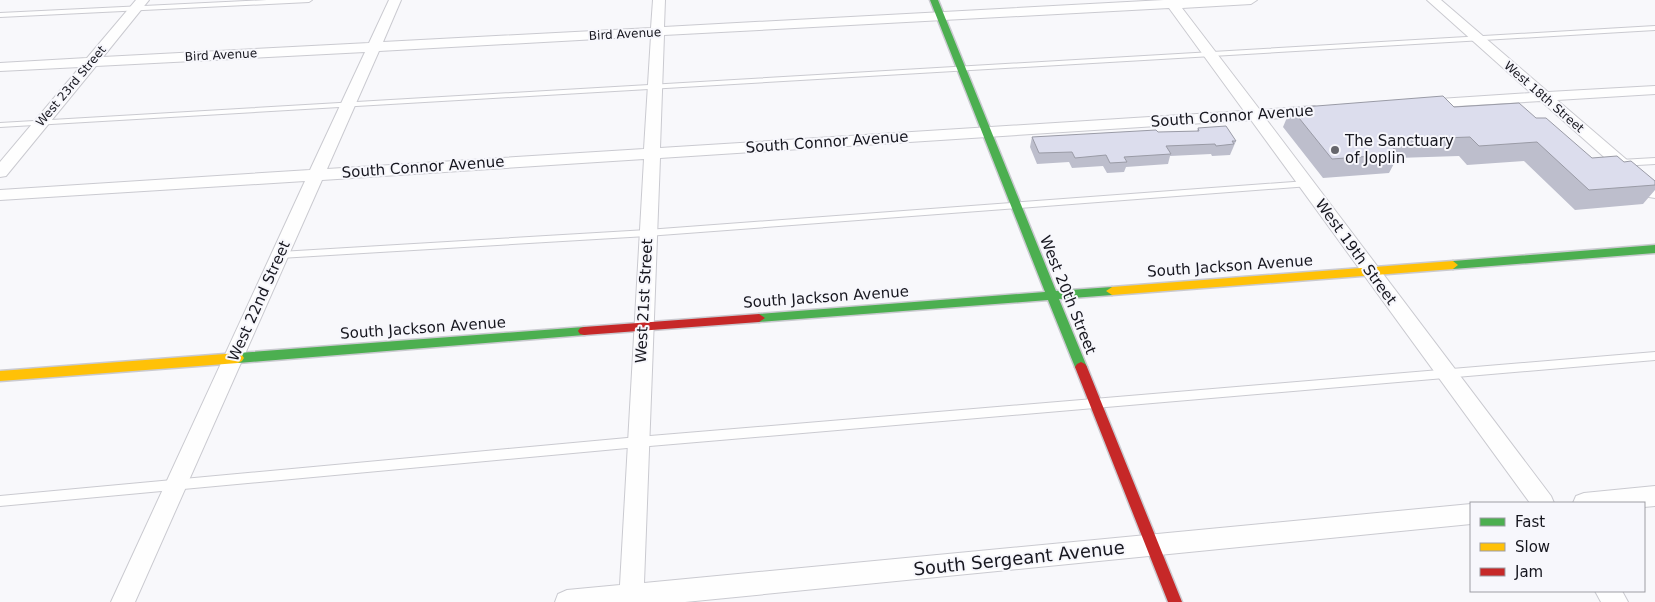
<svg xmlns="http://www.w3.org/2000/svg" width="1655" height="602" viewBox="0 0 1655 602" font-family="'DejaVu Sans',sans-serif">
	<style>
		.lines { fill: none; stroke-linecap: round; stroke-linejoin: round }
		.lane-casing { stroke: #cacad0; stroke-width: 2 }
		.street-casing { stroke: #cacad0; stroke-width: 2 }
		.fast-casing { stroke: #cacad0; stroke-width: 3 }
		.slow-casing { stroke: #cacad0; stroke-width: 3 }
		.jam-casing { stroke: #cacad0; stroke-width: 3 }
		.lane { fill: #fefefe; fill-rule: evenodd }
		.street { fill: #fefefe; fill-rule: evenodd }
		.fast { fill: #4caf50; fill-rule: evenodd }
		.slow { fill: #ffc107; fill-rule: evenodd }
		.jam { fill: #c62828; fill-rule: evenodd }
		.wall { fill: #bdbecc }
		.building { fill: #dcdded; stroke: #9a9ba6 }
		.poi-dot { fill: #66666c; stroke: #f7f7fc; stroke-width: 2 }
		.labels { text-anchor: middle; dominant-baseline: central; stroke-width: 4; stroke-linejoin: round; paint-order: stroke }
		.far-street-label { font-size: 12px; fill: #17171f; stroke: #f7f7fc }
		.street-label { font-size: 15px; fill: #17171f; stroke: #f7f7fc }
		.poi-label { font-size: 15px; fill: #17171f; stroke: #f7f7fc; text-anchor: start }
		.near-street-label { font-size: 18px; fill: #17171f; stroke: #f7f7fc }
	</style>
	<rect width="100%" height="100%" fill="#f8f8fb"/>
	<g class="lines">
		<g class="lane-casing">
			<path id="lane" d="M267 0H312L309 2 0 17V13Z
				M1655 26V30L0 127V123Z
				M1655 158V164L1620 166 1616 163 1620 160Z
				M1307 181 1310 182 1311 184 1310 186 647 236 280 258 275 255 280 252 647 230Z
				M1655 352V360L638 447 0 506V496L638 437Z"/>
		</g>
		<g class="street-casing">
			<path id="street" d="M136 0H149L103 57 369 43 389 0H401L383 42 651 28 653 0H665L664 27 1164 0H1257L1251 4 1182 8 1260 110 1314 106 1319 108 1322 111 1319 114 1314 116 1266 119 1551 496 1554 503H1530L1251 120 660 158 644 583 1471 504V524L685 602H555L558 594 567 590 620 585 644 159 322 180 135 602H111L305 181 0 200V190L310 170 365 52 96 66 6 176 0 177V162L80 67 0 71V63L87 58ZM1169 8 1244 111 660 148 664 35ZM651 36 644 149 327 169 379 51Z
				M1427 0H1441L1548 92 1655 86V94L1557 100 1655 184V198L1649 197 1541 101 1424 108 1419 107 1417 104 1419 101 1424 100 1531 93Z
				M1655 486V506L1644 507V503H1573L1576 496 1584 493Z
				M1595 591H1622L1628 602H1601Z"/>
		</g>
		<g class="fast-casing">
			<path id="fast" d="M930 0H938L1056 291 1112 287 1118 291 1112 295 1059 299 1087 367 1085 370H1077L1075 367 1048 300 759 322 753 318 759 314 1045 292Z
				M1655 245V253L1453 269 1448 265 1453 261Z
				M584 327 588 328 590 331 588 334 584 335 238 363 234 361 232 358 234 355 238 353Z"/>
		</g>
		<g class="slow-casing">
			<path id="slow" d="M1453 261 1458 265 1453 269 1112 295 1106 291 1112 287Z
				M238 353 242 355 244 358 242 361 238 363 0 381V371Z"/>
		</g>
		<g class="jam-casing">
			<path id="jam" d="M759 314 765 318 759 322 584 335 580 334 578 331 580 328 584 327Z
				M1081 362 1085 364 1087 367 1182 602H1168L1075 367 1077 364Z"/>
		</g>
		<use href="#lane" class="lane"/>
		<use href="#street" class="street"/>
		<use href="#fast" class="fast"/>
		<use href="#slow" class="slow"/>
		<use href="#jam" class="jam"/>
	</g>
	<path class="wall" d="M1454 107 1536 118 1592 158 1655 181V190L1643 204 1575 210 1524 161 1467 165 1459 156 1397 158 1389 173 1323 178 1283 127 1291 108Z
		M1198 128 1236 141 1230 155 1212 156 1211 154 1170 156 1168 164 1126 167 1124 172 1107 173 1103 166 1072 168 1069 162 1037 164 1030 147 1032 137 1197 131Z"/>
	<path class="building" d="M1443 96 1454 107 1519 103 1536 118H1546L1592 158 1617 156 1624 162 1631 161 1655 181V185L1589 190 1537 142 1479 146 1470 137 1386 140 1399 154 1332 159 1291 108Z
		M1226 126 1236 141H1232L1234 144 1216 146 1215 144 1166 146 1171 154 1124 157 1127 162 1110 163 1106 155 1075 158 1072 152 1039 153 1032 137 1156 130 1158 132 1199 131 1198 128Z"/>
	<circle class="poi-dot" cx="1335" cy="150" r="5"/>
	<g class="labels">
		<g class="far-street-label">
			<text transform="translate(625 34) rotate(-3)">Bird Avenue</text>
			<text transform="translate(221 55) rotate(-3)">Bird Avenue</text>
			<text transform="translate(71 86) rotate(-50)">West 23rd Street</text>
			<text transform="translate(1544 97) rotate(41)">West 18th Street</text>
		</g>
		<g class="street-label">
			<text transform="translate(1232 116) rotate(-4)">South Connor Avenue</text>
			<text transform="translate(827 142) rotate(-4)">South Connor Avenue</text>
			<text transform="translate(423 167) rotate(-4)">South Connor Avenue</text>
			<text transform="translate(1356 252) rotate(54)">West 19th Street</text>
			<text transform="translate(1230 266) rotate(-4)">South Jackson Avenue</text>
			<text transform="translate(1068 295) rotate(68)">West 20th Street</text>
			<text transform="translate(826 297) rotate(-4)">South Jackson Avenue</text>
			<text transform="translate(259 301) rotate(-66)">West 22nd Street</text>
			<text transform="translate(644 301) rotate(-87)">West 21st Street</text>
			<text transform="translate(423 328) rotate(-4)">South Jackson Avenue</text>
		</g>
		<g class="poi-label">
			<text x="1345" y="141">The Sanctuary<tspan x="1345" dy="17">of Joplin</tspan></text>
		</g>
		<g class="near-street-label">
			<text transform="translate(1019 558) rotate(-6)">South Sergeant Avenue</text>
		</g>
	</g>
	<rect x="1470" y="502" width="175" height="90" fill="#f7f7fc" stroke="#9d9da4"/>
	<rect x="1480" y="518" width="25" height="8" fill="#4caf50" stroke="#9d9da4"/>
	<text x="1515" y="527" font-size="15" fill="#17171f">Fast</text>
	<rect x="1480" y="543" width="25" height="8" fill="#ffc107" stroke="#9d9da4"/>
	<text x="1515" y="552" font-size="15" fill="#17171f">Slow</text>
	<rect x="1480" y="568" width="25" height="8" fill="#c62828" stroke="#9d9da4"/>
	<text x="1515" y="577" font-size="15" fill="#17171f">Jam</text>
</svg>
